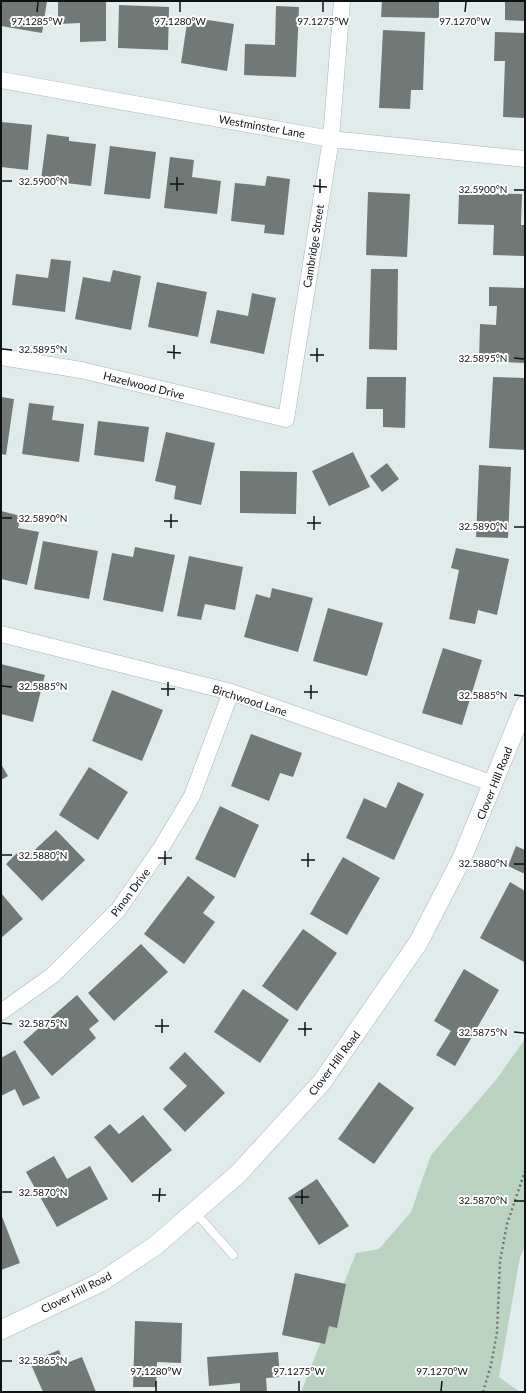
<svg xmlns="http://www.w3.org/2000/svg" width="526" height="1393" viewBox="0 0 526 1393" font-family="Lato,sans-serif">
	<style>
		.grass { fill: #bad3c0 }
		.building { fill: #707976 }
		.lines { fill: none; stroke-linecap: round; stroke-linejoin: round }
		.service-casing { stroke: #a9b4b3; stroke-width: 9 }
		.minor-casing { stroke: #a9b4b3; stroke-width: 17 }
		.tertiary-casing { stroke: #a9b4b3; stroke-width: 20 }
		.path { stroke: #6e7574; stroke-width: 2.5; stroke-dasharray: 2 3; stroke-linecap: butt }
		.service { stroke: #fff; stroke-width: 8 }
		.minor { stroke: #fff; stroke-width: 16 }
		.tertiary { stroke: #fff; stroke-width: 19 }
		.ticks { fill: none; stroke: #0e1211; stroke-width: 1.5 }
		.labels { text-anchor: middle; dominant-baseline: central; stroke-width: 4; stroke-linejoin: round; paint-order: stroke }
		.street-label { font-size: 11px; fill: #0e1211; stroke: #fff }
		.ticks-label { font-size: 10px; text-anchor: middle; fill: #0e1211; stroke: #fff; stroke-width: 4; stroke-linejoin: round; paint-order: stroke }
	</style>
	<rect width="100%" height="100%" fill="#e0eceb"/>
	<path class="grass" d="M525 1039V1247L520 1257 499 1377 520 1392H301L356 1253 379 1249 411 1212 431 1155 496 1080Z"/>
	<path class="building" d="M1 1H47L42 33 1 26Z
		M58 1H106V41L80 42V23L58 24Z
		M382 1H439V18L381 17Z
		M505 1H525V21L505 20Z
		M119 5 169 7 168 50 118 48Z
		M276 6 299 7 296 77 244 75 245 44 275 45Z
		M188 17 234 24 227 71 181 63Z
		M383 30 425 32 423 90H411L410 109 379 108Z
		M495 32 525 33V118L503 117 505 61H494Z
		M1 122 32 125 28 170 1 167Z
		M47 134 69 137V141L96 144 91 186 41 180Z
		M110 146 156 152 150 199 104 194Z
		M170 157 194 160 192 177 221 181 217 214 164 208Z
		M267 176 290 179 284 235 264 233 265 225 231 221 235 183 265 186Z
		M368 192 410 194 407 257 366 255Z
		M459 193 522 194 521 225H525V256L493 255 494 225 458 224Z
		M51 259 71 261 65 312 12 305 16 274 48 278Z
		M371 269H398L397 350 369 349Z
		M113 270 141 276 131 330 75 319 83 277 110 282Z
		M157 282 207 292 198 337 148 327Z
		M489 287 525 288V363L479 361 480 324 496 325 497 306H489Z
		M252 293 276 298 264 354 210 343 217 310 248 316Z
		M367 377H406L405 428 383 427V409H366Z
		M493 377 525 378V450L489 448Z
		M1 397 14 399 6 455 1 454Z
		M29 403 54 406 52 420 84 424 79 462 22 454Z
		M98 421 149 427 144 462 94 455Z
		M166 432 215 443 201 505 174 499 176 486 155 481Z
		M353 452 370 487 329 506 312 471Z
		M387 463 399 479 382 492 370 476Z
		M479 465 511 467 508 538 476 537Z
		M240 471 297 472 296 514 240 513Z
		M1 511 21 516 18 528 39 532 27 585 1 579Z
		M43 541 98 551 89 599 34 589Z
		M135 547 175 555 163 612 103 600 112 553 133 557Z
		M456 548 509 559 497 615 478 610 475 624 449 619 459 570 451 568Z
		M189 556 243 567 235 610 205 604 201 620 177 616Z
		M272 588 313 598 298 652 244 637 256 594 270 598Z
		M328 608 383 623 367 676 313 661Z
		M443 648 482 660 462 725 422 713Z
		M1 664 45 675 33 722 1 714Z
		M112 690 163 710 142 761 92 741Z
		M251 734 302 753 293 777 280 773 269 801 231 786Z
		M1 764 8 776 1 780Z
		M89 767 128 792 98 840 59 815Z
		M398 782 424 794 394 860 346 838 364 798 386 808Z
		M220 806 259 825 235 878 195 859Z
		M56 830 85 860 42 901 6 864 18 852 25 859Z
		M516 846 525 850V874L508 866Z
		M343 857 380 878 347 935 310 914Z
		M188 876 215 897 203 913 215 922 184 964 144 934Z
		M510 882 525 891 524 962 480 938Z
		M1 893 23 919 1 938Z
		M303 929 337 953 297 1011 262 986Z
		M141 944 168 972 114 1021 88 993Z
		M464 969 499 990 455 1066 436 1055 451 1031 434 1021Z
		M243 989 289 1020 260 1063 214 1032Z
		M77 995 99 1021 89 1029 96 1038 52 1076 23 1042Z
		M15 1050 40 1098 23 1106 15 1089 1 1096V1058Z
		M185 1052 225 1093 185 1132 163 1109 187 1086 169 1068Z
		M379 1082 414 1108 374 1164 338 1139Z
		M143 1115 172 1150 132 1183 94 1137 110 1124 119 1134Z
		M54 1156 67 1179 90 1166 108 1199 57 1227 26 1172Z
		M317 1179 349 1226 319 1245 288 1198Z
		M1 1214 20 1263 1 1270Z
		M295 1273 346 1284 337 1328 329 1326 325 1344 282 1335Z
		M135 1321 182 1323 181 1363 157 1362 156 1387H133Z
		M59 1350 64 1364 82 1357 96 1392H43L30 1362Z
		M278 1352 280 1377 266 1378 267 1392H240V1383L209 1386 207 1357Z"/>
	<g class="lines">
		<g class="service-casing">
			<path id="service" d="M195 1212 233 1255"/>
		</g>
		<g class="minor-casing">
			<path id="minor" d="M1 80 331 139 525 159
				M1 357 81 370 286 419 331 139 342 1
				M1 634 231 692 494 784
				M1 1012 53 975 118 910 161 848 192 796 231 692"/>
		</g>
		<g class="tertiary-casing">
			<path id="tertiary" d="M1 1330 101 1282 155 1246 238 1174 322 1082 418 943 462 858 525 705"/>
		</g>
		<path class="path" d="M483 1392 491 1365 497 1332 500 1261 507 1224 525 1171"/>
		<use href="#service" class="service"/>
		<use href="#minor" class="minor"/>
		<use href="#tertiary" class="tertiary"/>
	</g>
	<path class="ticks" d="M37 12 38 2M180 12V2M323 12V2M465 12 466 2M2 181H12M170 184H184M313 186 327 187M514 190H524M177 191V177M320 193V179M2 349 12 350M167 352 181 353M310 355H324M514 358 524 359M174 359V345M317 362V348M2 518H12M164 521H178M307 523H321M514 527H524M171 528V514M314 530V516M2 686 12 687M161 689H175M304 692H318M514 695 524 696M168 696V682M311 699V685M2 855H12M158 858H172M301 860H315M514 864H524M165 865V851M308 867V853M2 1023 12 1024M155 1026H169M298 1029H312M514 1032 524 1033M162 1033V1019M305 1036V1022M2 1192H12M152 1195H166M295 1197H309M514 1201H524M159 1202 160 1188M302 1204V1190M2 1361H12M156 1391V1381M299 1391V1381M441 1391 442 1381"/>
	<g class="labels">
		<g class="street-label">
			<text transform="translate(262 126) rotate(10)">Westminster Lane</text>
			<text transform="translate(313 246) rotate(-81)">Cambridge Street</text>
			<text transform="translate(144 385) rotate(14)">Hazelwood Drive</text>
			<text transform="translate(250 700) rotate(18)">Birchwood Lane</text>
			<text transform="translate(494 783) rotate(-68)">Clover Hill Road</text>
			<text transform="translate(130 892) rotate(-53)">Pinon Drive</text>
			<text transform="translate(334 1063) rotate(-53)">Clover Hill Road</text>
			<text transform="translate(76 1292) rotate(-27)">Clover Hill Road</text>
		</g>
	</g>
	<g class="ticks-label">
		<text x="37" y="25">97.1285°W</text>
		<text x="180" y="25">97.1280°W</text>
		<text x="323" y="25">97.1275°W</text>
		<text x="465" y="25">97.1270°W</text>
		<text x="43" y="185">32.5900°N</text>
		<text x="483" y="193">32.5900°N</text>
		<text x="43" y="353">32.5895°N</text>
		<text x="483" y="362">32.5895°N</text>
		<text x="43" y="522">32.5890°N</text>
		<text x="483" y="530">32.5890°N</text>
		<text x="43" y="690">32.5885°N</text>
		<text x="483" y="699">32.5885°N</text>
		<text x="43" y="859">32.5880°N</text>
		<text x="483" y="867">32.5880°N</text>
		<text x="43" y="1027">32.5875°N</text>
		<text x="483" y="1036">32.5875°N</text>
		<text x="43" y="1196">32.5870°N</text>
		<text x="483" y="1204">32.5870°N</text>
		<text x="43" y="1364">32.5865°N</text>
		<text x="156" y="1375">97.1280°W</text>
		<text x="299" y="1375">97.1275°W</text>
		<text x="442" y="1375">97.1270°W</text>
	</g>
	<rect width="526" height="1393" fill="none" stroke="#0e1211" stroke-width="4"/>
</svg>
